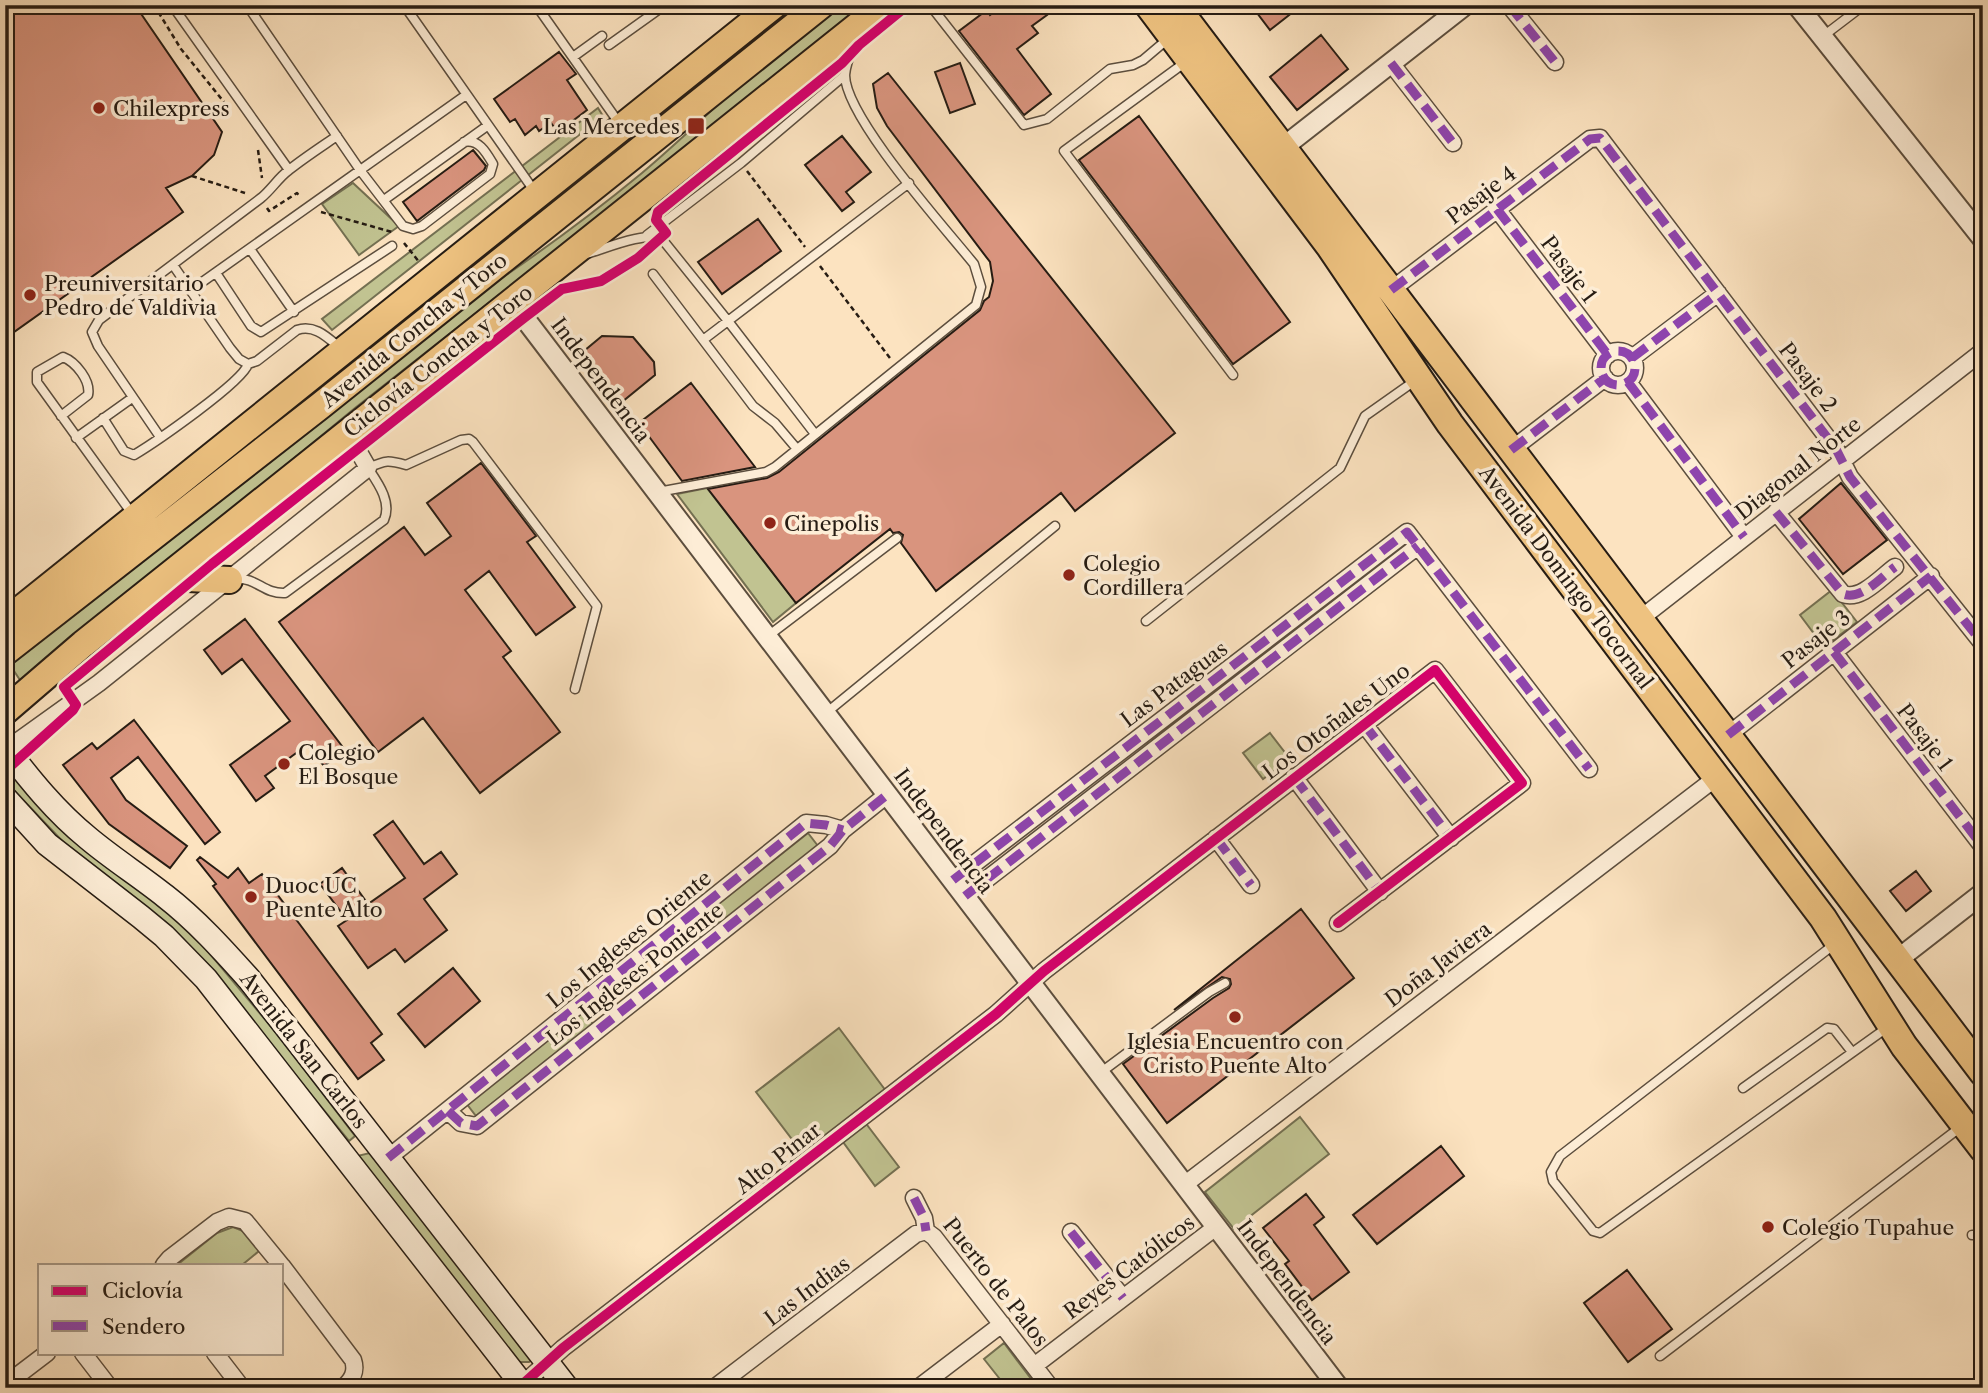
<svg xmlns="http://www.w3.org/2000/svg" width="1988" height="1393" viewBox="0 0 1988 1393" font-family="'Libre Caslon Text',serif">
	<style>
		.green { fill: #c1c391; stroke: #747052; stroke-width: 2 }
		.building { fill: #d9947e; stroke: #261c13; stroke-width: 2 }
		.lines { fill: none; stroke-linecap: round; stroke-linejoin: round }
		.service-casing { stroke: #5c4e3e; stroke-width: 11 }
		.minor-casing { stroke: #5c4e3e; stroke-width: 19 }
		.tertiary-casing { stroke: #5c4e3e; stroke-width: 23 }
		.secondary-casing { stroke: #261c13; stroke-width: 26 }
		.primary-casing { stroke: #261c13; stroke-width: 30 }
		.path { stroke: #261c13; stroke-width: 2.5; stroke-dasharray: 5 3.5; stroke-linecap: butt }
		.service { stroke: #fdedd6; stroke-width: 8 }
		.minor { stroke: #fdedd6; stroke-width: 16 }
		.tertiary { stroke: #fdedd6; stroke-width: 19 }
		.secondary { stroke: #fdedd6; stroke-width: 23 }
		.primary { stroke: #eec280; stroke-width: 26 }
		.quiet { stroke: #8e44ad; stroke-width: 9; stroke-dasharray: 18 9; stroke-linecap: butt }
		.cycleway-casing { stroke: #fdedd6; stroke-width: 15 }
		.cycleway { stroke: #d6006c; stroke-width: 10 }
		.poi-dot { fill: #8f2418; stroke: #fdedd6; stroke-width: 2.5 }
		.labels { text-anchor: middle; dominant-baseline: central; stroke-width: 7; stroke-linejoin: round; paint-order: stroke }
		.poi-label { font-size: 21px; fill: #261c13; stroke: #fdedd6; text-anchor: start }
		.street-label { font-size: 21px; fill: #261c13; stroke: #fdedd6 }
	</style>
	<rect width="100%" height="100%" fill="#fce3c0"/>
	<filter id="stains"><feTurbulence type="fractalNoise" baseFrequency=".00286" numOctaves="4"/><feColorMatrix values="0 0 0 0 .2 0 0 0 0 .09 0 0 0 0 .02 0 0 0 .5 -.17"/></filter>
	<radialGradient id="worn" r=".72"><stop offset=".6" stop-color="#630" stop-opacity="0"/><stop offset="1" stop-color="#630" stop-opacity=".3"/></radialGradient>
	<path class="green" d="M830 5H868L355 408 22 683 8 662 464 303C526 263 585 220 642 173 706 119 764 57 830 5Z
		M598 108 603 116 332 330 322 319Z
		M353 183 399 226 359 255 322 204Z
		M707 488 796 603 773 622 677 494Z
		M1832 590 1857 622 1824 647 1800 615Z
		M1270 733 1290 759 1263 779 1243 753Z
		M15 778 169 910 195 936 278 1035 355 1136 349 1141 260 1032 68 847 6 782Z
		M808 833 818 846 702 939 691 926Z
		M582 1010 593 1024 476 1116 466 1103Z
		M839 1028 886 1091 858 1113 899 1167 875 1186 835 1131 804 1155 756 1092Z
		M1300 1117 1329 1154 1234 1229 1205 1192Z
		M374 1152 533 1359 529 1362H518L357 1156Z
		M233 1227 243 1231 259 1251 242 1265H177L217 1233Z
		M1004 1343 1038 1388H1007L984 1359Z"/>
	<path class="building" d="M5 5H135L222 132 214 155 192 176 166 188 183 212 14 332 5 320Z
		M1003 5H1040L1047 15 1032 26 1038 33 1017 49 1051 94 1024 115 959 31 987 10 990 15Z
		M1251 5H1302L1270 30Z
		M1321 35 1348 69 1297 110 1270 77Z
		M559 52 576 74 567 80 587 110 558 132 551 123 539 131 536 126 525 135 515 119 510 122 494 99Z
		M960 63 975 104 950 113 935 72Z
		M888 73 1175 433 1075 511 1061 493 936 591 901 543 903 535 899 532 893 533 890 529 796 603 708 489 767 478 779 472 980 310 984 301 989 297 993 281 990 262 887 126 877 108 873 84Z
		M1139 116 1290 322 1233 364 1079 160Z
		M842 136 871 172 846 192 854 202 842 211 805 165Z
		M473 150 486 166 484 170 417 221 403 202Z
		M758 219 781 251 722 294 698 262Z
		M602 336 633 337 654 362 655 375 617 406 578 356Z
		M691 383 755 467 682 481 639 423Z
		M481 463 536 536 527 542 575 607 536 635 489 571 465 590 511 651 503 657 560 732 480 793 423 718 378 752 279 622 404 527 425 555 451 536 427 503Z
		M1841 483 1887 540 1843 574 1799 519Z
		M245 619 345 750 324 766 307 745 265 776 274 788 256 801 230 765 290 721 242 659 222 674 204 650Z
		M134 720 220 832 205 844 138 757 111 778 126 800 187 846 170 868 109 824 63 765 92 743 97 749Z
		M393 821 424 864 441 852 457 874 424 899 447 930 405 962 395 949 368 968 338 926 347 920 320 884 342 868 368 904 405 878 374 835Z
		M200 857 228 878 238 868 249 883 262 874 382 1034 371 1043 384 1060 358 1079 213 886 216 884 197 860Z
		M1916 871 1931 891 1906 911 1890 891Z
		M1301 909 1354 978 1167 1123 1123 1064 1213 998 1229 988 1231 984 1230 979 1222 977 1174 1010Z
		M453 968 480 1001 425 1047 398 1014Z
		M1441 1146 1464 1176 1377 1244 1353 1215Z
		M1306 1194 1324 1217 1314 1225 1349 1272 1312 1300 1285 1264 1289 1261 1263 1228Z
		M1627 1270 1672 1329 1628 1362 1584 1303Z"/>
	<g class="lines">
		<g class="service-casing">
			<path id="service" d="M172 5 289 170
				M247 5 360 170 403 226 413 229 422 226 490 174 493 164C486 152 479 139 464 142
				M404 5 535 192
				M536 5 619 123
				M930 5 1024 125 1047 119 1110 69 1133 65 1143 60 1169 38
				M1822 37 1864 5
				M609 45 665 5
				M573 57 602 36
				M1187 61 1064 151 1233 375
				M384 200 487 126
				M647 235 741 163 845 75
				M250 249 294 312
				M586 254C604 249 646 231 662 239L728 321 815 434
				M173 265 230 348 239 359 248 364
				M216 273 251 326 261 332 392 246
				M653 274 753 406 775 423 797 449
				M191 290 466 95
				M703 340 909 183
				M61 416 88 395C91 381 76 362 63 357L37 372V382L133 515
				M103 418 124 451 134 455C154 443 243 382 248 364L257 361 297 330C314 324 327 337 339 347
				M160 437 98 346 92 332 99 320 261 198C272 189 278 178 289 170 304 158 321 147 337 136
				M76 438 132 398
				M658 492 766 472 775 467 976 305 981 287 974 264C945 228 845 117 845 75 846 62 852 50 856 39
				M235 579C257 577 263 594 285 593L384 520C392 502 378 483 368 468 386 460 388 460 406 465L461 440 469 439 473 442 597 606 575 689
				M1146 621 1340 468 1365 416 1416 380
				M768 636 897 538
				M826 713 1055 526
				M1836 943 1560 1156 1551 1172 1553 1181 1593 1231 1600 1233 1888 1027
				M1100 1073 1209 992 1225 983
				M1743 1088 1827 1028 1834 1029 1852 1052
				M1972 1235H1980L1983 1239
				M1660 1356 1962 1126"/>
		</g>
		<g class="minor-casing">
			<path id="minor" d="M1509 5 1555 62
				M1391 63 1453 143
				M1497 209 1608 355
				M1391 290 1590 139 1600 138 1836 449 1850 477 1983 644
				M1601 368a17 17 0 1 1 34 0a17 17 0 1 1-34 0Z
				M1632 358 1718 293
				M1628 382 1744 537
				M1511 450 1605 378
				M1776 512 1843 594C1861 601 1881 577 1895 567
				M1640 619 1983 351
				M1834 652 1983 847
				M1364 724 1451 838
				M1728 735 1931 576
				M7 749 99 683 368 468 348 433
				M1294 777 1380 892
				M1216 838 1251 885
				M953 880 1407 532 1589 769
				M965 896 1418 546
				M448 1111 461 1123 477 1126 830 846 843 830 888 794
				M388 1158 806 823 826 825 843 830
				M1184 1185 1717 777
				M914 1198 924 1218 926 1231
				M926 1231 934 1237 1051 1388
				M1071 1232 1123 1298
				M164 1265 170 1258 217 1222 229 1217 245 1221 281 1265
				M282 1266 353 1360C357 1372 352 1380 343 1388
				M83 1353 110 1388
				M215 1353 242 1388
				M1034 1366 1216 1227
				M5 1385 47 1353
				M509 1388 523 1384 563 1348 996 1014 1044 971 1435 670 1522 783 1338 923
				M714 1388 916 1234 926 1231
				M918 1388 1002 1324"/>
		</g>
		<g class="tertiary-casing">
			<path id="tertiary" d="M1797 5 1983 239
				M1272 156 1465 5
				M513 303 1339 1388
				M1897 960 1983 893"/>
		</g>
		<g class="secondary-casing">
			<path id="secondary" d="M5 747C30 780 56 812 88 838 113 859 140 876 165 896 196 920 223 950 249 979L567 1388
				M5 798 47 844 141 917 164 936 206 979 525 1388"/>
		</g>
		<g class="primary-casing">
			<path id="primary" d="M1148 5 1330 247 1450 424 1823 918 1904 1046 1983 1149
				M1175 5 1983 1073
				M167 577 229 580
				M5 622 774 5
				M5 652 320 406 821 5
				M5 711 83 644 884 5"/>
		</g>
		<path class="path" d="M154 5 181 49 224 102
			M258 150 262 178
			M747 171 805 247
			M192 176 245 193
			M267 208 269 211 297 193 300 197
			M321 212 392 232
			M404 243 420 263
			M820 266 890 358"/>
		<use href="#service" class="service"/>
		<use href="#minor" class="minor"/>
		<use href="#tertiary" class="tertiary"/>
		<use href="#secondary" class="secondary"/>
		<use href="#primary" class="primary"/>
		<path class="quiet" d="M1509 5 1555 62
			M1391 63 1453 143
			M1497 209 1608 355
			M1391 290 1590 139 1600 138 1836 449 1850 477 1983 644
			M1601 368a17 17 0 1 1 34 0a17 17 0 1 1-34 0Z
			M1632 358 1718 293
			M1628 382 1744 537
			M1511 450 1605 378
			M1776 512 1843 594C1861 601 1881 577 1895 567
			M1834 652 1983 847
			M1364 724 1451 838
			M1728 735 1931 576
			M1294 777 1380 892
			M1216 838 1251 885
			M953 880 1407 532 1589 769
			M965 896 1418 546
			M448 1111 461 1123 477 1126 830 846 843 830 888 794
			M388 1158 806 823 826 825 843 830
			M914 1198 924 1218 926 1231
			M1071 1232 1123 1298"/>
		<g class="cycleway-casing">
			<path id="cycleway" d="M5 771 73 710 76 705 64 687 70 682 212 564 525 317 562 289 601 281 638 258 666 233 656 220 658 212 842 63 859 45 908 5
				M509 1388 523 1384 563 1348 996 1014 1044 971 1435 670 1522 783 1338 923"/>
		</g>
		<use href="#cycleway" class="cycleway"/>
	</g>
	<g class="poi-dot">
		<circle cx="99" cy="108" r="7"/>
		<rect x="687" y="117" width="18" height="18" rx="3.5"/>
		<circle cx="30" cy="295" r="7"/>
		<circle cx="770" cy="523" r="7"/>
		<circle cx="1069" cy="575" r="7"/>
		<circle cx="284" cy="764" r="7"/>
		<circle cx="251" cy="897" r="7"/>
		<circle cx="1235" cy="1017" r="7"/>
		<circle cx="1768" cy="1227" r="7"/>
	</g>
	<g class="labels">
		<g class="poi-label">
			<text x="113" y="108">Chilexpress</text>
			<text x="680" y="126" text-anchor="end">Las Mercedes</text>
			<text x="44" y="283">Preuniversitario<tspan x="44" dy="24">Pedro de Valdivia</tspan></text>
			<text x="784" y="523">Cinepolis</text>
			<text x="1083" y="563">Colegio<tspan x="1083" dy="24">Cordillera</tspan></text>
			<text x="298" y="752">Colegio<tspan x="298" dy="24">El Bosque</tspan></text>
			<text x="265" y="885">Duoc UC<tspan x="265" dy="24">Puente Alto</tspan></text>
			<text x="1235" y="1041" text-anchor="middle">Iglesia Encuentro con<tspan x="1235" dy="24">Cristo Puente Alto</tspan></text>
			<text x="1782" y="1227">Colegio Tupahue</text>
		</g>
		<g class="street-label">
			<text transform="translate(1481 195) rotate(-37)">Pasaje 4</text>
			<text transform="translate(1569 269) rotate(53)">Pasaje 1</text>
			<text transform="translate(414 330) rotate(-39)">Avenida Concha y Toro</text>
			<text transform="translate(438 361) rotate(-38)">Ciclovía Concha y Toro</text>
			<text transform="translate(1808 377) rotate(53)">Pasaje 2</text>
			<text transform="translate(601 380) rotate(53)">Independencia</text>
			<text transform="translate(1798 468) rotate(-38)">Diagonal Norte</text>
			<text transform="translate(1566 577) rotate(53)">Avenida Domingo Tocornal</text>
			<text transform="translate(1816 639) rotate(-38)">Pasaje 3</text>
			<text transform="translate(1174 684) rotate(-37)">Las Pataguas</text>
			<text transform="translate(1336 721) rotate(-37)">Los Otoñales Uno</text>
			<text transform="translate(1925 737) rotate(53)">Pasaje 1</text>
			<text transform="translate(944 831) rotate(53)">Independencia</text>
			<text transform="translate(629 939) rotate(-39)">Los Ingleses Oriente</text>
			<text transform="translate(1438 964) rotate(-37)">Doña Javiera</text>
			<text transform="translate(635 974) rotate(-38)">Los Ingleses Poniente</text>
			<text transform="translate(304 1050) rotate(52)">Avenida San Carlos</text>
			<text transform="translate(778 1158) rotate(-38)">Alto Pinar</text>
			<text transform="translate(1129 1267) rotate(-37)">Reyes Católicos</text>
			<text transform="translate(996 1282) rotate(52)">Puerto de Palos</text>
			<text transform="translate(1287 1282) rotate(53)">Independencia</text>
			<text transform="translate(807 1291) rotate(-37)">Las Indias</text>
		</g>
	</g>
	<rect width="1988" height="1393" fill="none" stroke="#fce3c0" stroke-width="28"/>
	<rect x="7" y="7" width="1974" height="1379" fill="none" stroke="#261c13" stroke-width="3.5"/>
	<rect x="14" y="14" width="1960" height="1365" fill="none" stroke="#261c13" stroke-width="2"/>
	<rect x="38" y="1264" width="245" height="91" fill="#fdedd6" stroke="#a79988" stroke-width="2"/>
	<rect x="52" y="1286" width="35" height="10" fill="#d6006c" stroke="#a79988" stroke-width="2"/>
	<text x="102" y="1298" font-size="21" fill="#261c13">Ciclovía</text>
	<rect x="52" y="1321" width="35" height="10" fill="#8e44ad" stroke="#a79988" stroke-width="2"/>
	<text x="102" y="1334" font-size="21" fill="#261c13">Sendero</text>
	<rect width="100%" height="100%" filter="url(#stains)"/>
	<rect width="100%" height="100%" fill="url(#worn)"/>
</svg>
